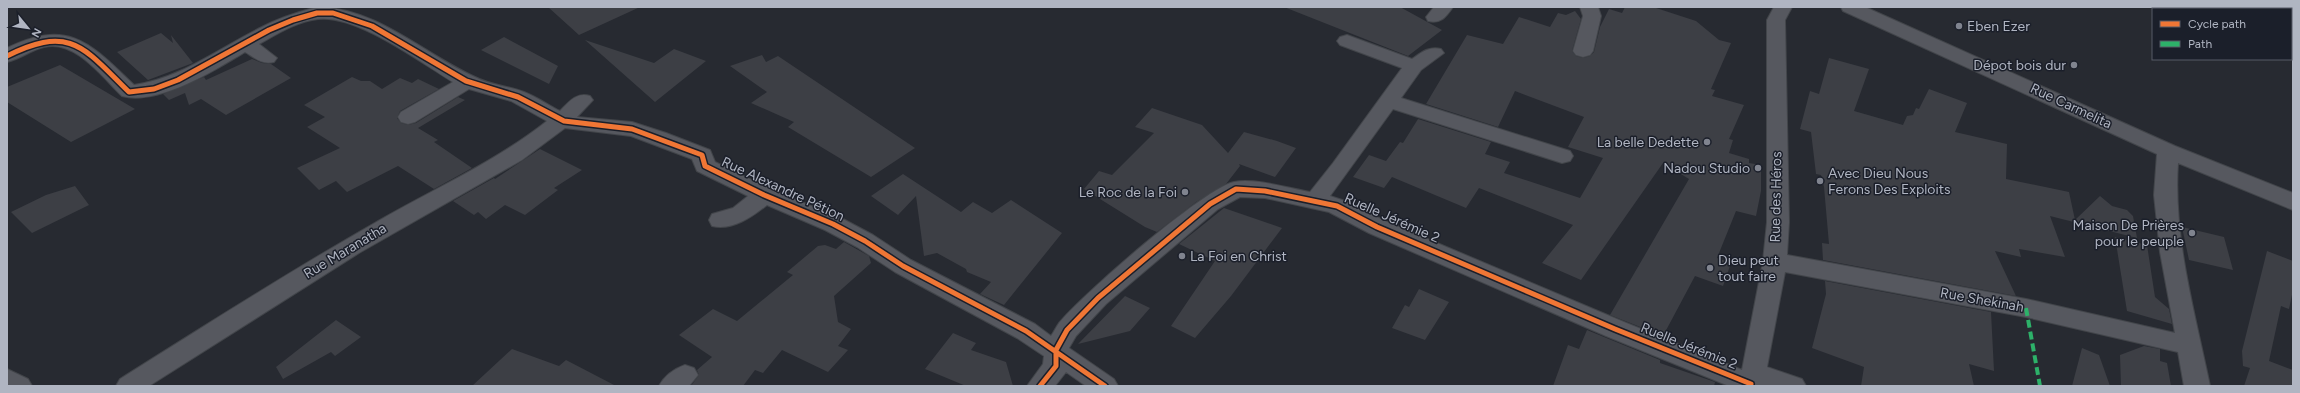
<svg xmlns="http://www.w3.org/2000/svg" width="2300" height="393" viewBox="0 0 2300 393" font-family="Figtree,sans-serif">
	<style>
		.building { fill: #3d3f45 }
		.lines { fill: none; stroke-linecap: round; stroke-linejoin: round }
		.minor-casing { stroke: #42454a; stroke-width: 2 }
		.minor { fill: #56585f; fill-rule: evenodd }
		.quiet { stroke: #2db169; stroke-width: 4; stroke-dasharray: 8 4; stroke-linecap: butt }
		.cycleway-casing { stroke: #1b1f2a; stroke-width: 8 }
		.cycleway { stroke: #f07635; stroke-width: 5 }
		.poi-dot { fill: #80848f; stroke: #1b1f2a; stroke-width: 1.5 }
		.labels { text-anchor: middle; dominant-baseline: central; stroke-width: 3; stroke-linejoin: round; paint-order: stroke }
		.poi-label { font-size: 14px; fill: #b0b5c2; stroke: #1b1f2a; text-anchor: end }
		.street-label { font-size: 14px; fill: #b0b5c2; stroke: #1b1f2a }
	</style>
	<rect width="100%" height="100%" fill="#272a31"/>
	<path class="building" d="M548 7H640L579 35Z
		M1284 7H1400L1442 30 1408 56Z
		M1625 7H1653L1696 21 1719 40 1731 43 1711 89 1715 90 1712 96 1744 105 1729 139 1733 140 1729 153 1749 159V163L1761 165V191L1756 216 1736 211 1717 258 1731 263 1723 286 1695 276 1663 336 1610 315 1689 179 1663 163 1581 280 1542 263 1573 225 1479 188 1466 208 1392 177 1384 188 1353 177 1369 155 1386 161 1400 142 1403 143 1418 119 1491 142 1485 154 1510 162 1504 173 1580 198 1603 158 1568 147 1584 117 1515 91 1498 127 1426 104 1467 35 1503 44 1519 17 1550 27 1558 13 1566 15 1575 11 1581 19 1572 51 1576 56 1583 58 1590 56 1594 52 1600 27 1609 9 1622 13Z
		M161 33 173 43 171 35 193 63 148 80 117 52Z
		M504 37 558 66 549 84 481 50Z
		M585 40 654 63 674 49 706 61 655 102Z
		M762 55 766 62 778 56 915 148 871 177 788 127 794 122 751 103 767 92 730 66Z
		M1829 58 1869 69 1854 111 1903 125 1907 116 1913 115 1916 108 1919 109 1929 89 1967 103 1955 132 2007 144 2006 179 2069 192 2075 220 2100 196 2112 206 2127 210 2133 216 2137 238 2050 216 2065 257 2019 249 2021 257 1995 251 2016 296 1823 260 1822 243 1829 244 1824 187 1821 175 1816 174 1811 132 1800 129 1810 91 1819 94Z
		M252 59 262 63 271 64 291 78 226 115 201 99 189 105 185 93 169 100 163 94 204 77 206 80Z
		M60 65 135 109 71 142 7 102V87Z
		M352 77 361 81H370L382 89 400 78 412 83 418 79 439 89 400 111 397 118 401 123 408 125 416 123 458 97 465 100 418 128 438 140 434 142 472 168 434 189 398 166 347 192 336 181 319 190 297 168 340 148 307 127 325 117 304 105Z
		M1152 108 1202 125 1228 153 1244 132 1277 141 1296 148 1275 177 1239 164 1240 166 1226 184 1196 202 1157 232 1145 227 1084 189 1099 171 1112 175 1154 133 1135 127Z
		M540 149 582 170 554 188 558 190 525 215 505 205 486 219 478 212 474 215 453 201 494 178 495 179Z
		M903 174 961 212 973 202 992 213 1011 200 1062 233 1004 305 980 294 991 282 967 272 966 269 937 253 924 256 916 196 898 215 871 196Z
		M75 186 89 205 32 233 11 212 46 195Z
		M1224 208 1282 228 1231 296 1195 338 1171 326 1215 261 1179 244Z
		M2182 227 2224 237 2233 270 2189 260Z
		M2115 237 2147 245 2155 297 2169 309 2172 324 2127 311Z
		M844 242 869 256 871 263 834 296 838 322 851 329 838 346 848 350 828 372 782 350 763 373 755 370 743 386H691L699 375 697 370 712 357 679 335 713 309 737 321 793 275 787 272 818 246 825 245 836 249Z
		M2267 251 2293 261V290L2289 309 2281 306 2269 361 2293 370V386H2244L2250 368 2243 366 2242 351Z
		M1825 281 1991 312 1994 371 1969 364 1974 386H1861L1864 367 1812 348 1826 294Z
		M1419 289 1449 302 1425 340 1392 328 1405 305 1409 307Z
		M1125 296 1150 308 1130 331 1078 344Z
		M336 320 361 337 335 356 331 352 283 379 276 367Z
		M1587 330 1660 360V363L1715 382 1714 386H1553L1568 345 1579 349Z
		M953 333 976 343 971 350 1006 362 1013 386H966L925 369Z
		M2144 346 2160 349V361L2167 363 2171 386H2121L2120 355Z
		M2082 348 2099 355 2110 386H2072Z
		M512 349 559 366 566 360 616 386H472Z"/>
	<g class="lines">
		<g class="minor-casing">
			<path id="minor" d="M317 7C378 8 422 53 475 77 490 85 508 86 524 92 537 97 548 105 560 111 569 102 576 92 590 96L593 100 577 117 632 122 666 133 710 150 715 162 772 190 841 218 873 235 911 260 1035 324 1051 336C1054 332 1056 327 1059 323 1082 295 1203 189 1234 182 1255 178 1289 188 1310 192L1333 163 1402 68 1340 45 1337 41 1340 37 1347 35 1412 59C1422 52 1429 46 1441 49L1444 53 1421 70 1401 98 1570 151 1573 156 1570 161 1562 163 1393 109 1330 196 1345 201 1385 221 1624 322 1742 370 1763 261 1767 222V20L1774 7H1792L1785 20 1789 222 1787 255 2026 299 2175 333 2160 252 2154 195 2157 154 1843 11 1841 7H1865L2175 146 2293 193V210L2178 163C2173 238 2195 313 2210 386H2184L2178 352 2026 317 1785 272 1767 367 1802 379 1806 386H1729L1606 336 1369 233 1329 212 1265 198 1240 197 1218 209 1106 304 1076 336 1069 348 1114 379 1118 386H1086L1066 372 1055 386H1027L1043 364 1044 356 1017 338 895 272 857 247 825 230 767 205C752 217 732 231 712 226L709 220 712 214 733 208 748 196 697 171 692 159 631 136 565 128 522 160 359 253 149 386H116L120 379C204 326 287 273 373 224 431 190 494 163 547 121L511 101 469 89 415 122 408 124 401 122 398 117 401 112 453 82C420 62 356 14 318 19 298 21 277 34 259 44L277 58 274 62C262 65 255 58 245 52 215 70 158 106 122 96 103 78 75 39 44 47 31 50 20 59 7 62V48C69 18 90 43 134 85 182 78 219 48 262 27 279 18 298 12 317 7Z
				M1434 7H1453C1446 17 1441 24 1428 21L1426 17Z
				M1580 7H1598L1601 16 1593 51 1590 55 1583 57 1576 55 1573 51 1583 16Z
				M685 365 694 368 698 375 689 386H659C665 375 674 369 685 365Z
				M7 369 28 379 32 386H7Z"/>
		</g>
		<use href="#minor" class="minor"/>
		<path class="quiet" d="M2026 308 2040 386"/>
		<g class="cycleway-casing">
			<path id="cycleway" d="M7 56C71 24 84 48 129 92L154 89 178 80 269 30 293 20 317 13H333L372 26 466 81 518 97 564 121 632 129 702 155 705 166 764 195 833 224 865 241 903 266 1026 331 1105 386
				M1040 386 1056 366V350L1067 330 1098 298 1210 204 1236 189 1265 191 1337 206 1377 227 1615 329 1751 384"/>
		</g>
		<use href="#cycleway" class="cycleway"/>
	</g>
	<g class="poi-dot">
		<circle cx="1959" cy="26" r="4"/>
		<circle cx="2074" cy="65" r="4"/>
		<circle cx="1707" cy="142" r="4"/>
		<circle cx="1758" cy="168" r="4"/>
		<circle cx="1820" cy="181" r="4"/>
		<circle cx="1185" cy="192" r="4"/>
		<circle cx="2192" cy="233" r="4"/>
		<circle cx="1182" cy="256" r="4"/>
		<circle cx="1710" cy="268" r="4"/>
	</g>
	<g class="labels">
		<g class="poi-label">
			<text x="1967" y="26" text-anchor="start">Eben Ezer</text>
			<text x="2066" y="65">Dépot bois dur</text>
			<text x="1699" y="142">La belle Dedette</text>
			<text x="1750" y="168">Nadou Studio</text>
			<text x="1828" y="173" text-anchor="start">Avec Dieu Nous<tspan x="1828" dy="16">Ferons Des Exploits</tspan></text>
			<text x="1177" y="192">Le Roc de la Foi</text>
			<text x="2184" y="225">Maison De Prières<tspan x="2184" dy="16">pour le peuple</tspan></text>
			<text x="1190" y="256" text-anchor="start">La Foi en Christ</text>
			<text x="1718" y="260" text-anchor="start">Dieu peut<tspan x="1718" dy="16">tout faire</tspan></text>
		</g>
		<g class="street-label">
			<text transform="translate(2071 106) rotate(25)">Rue Carmelita</text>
			<text transform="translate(783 189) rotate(25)">Rue Alexandre Pétion</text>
			<text transform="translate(1776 197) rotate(-89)">Rue des Héros</text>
			<text transform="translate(1392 218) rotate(24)">Ruelle Jérémie 2</text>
			<text transform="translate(345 251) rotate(-31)">Rue Maranatha</text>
			<text transform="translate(1982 300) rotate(10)">Rue Shekinah</text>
			<text transform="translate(1689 346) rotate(22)">Ruelle Jérémie 2</text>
		</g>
	</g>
	<rect width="2300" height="393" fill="none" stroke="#b0b5c2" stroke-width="16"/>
	<rect x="2152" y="8" width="140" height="52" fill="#1b1f2a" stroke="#575b67"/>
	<rect x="2160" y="21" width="20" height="6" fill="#f07635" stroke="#575b67"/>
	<text x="2188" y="28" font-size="12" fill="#b0b5c2">Cycle path</text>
	<rect x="2160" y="41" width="20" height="6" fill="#2db169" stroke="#575b67"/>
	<text x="2188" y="48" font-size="12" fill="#b0b5c2">Path</text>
	<g transform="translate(28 28) rotate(119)" stroke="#1b1f2a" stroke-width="3" paint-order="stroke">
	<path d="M0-3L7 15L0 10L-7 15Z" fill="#b0b5c2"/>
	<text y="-6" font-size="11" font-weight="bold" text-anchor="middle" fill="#b0b5c2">N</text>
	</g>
</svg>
